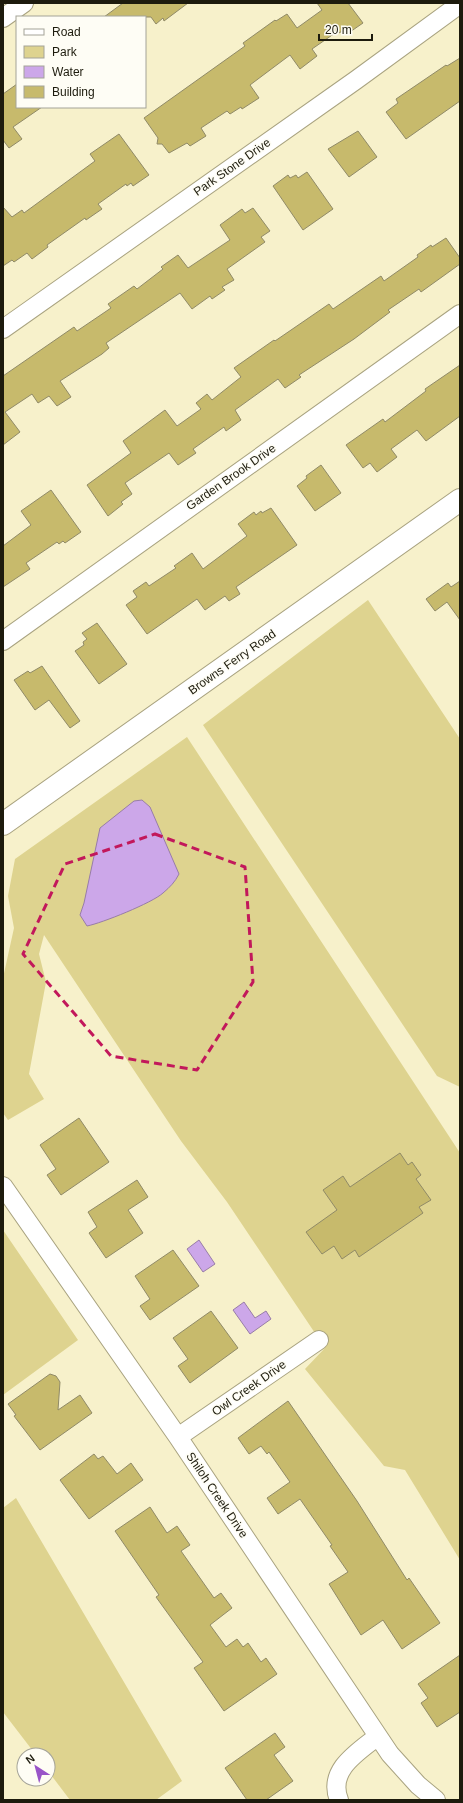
<svg xmlns="http://www.w3.org/2000/svg" width="463" height="1803" viewBox="0 0 463 1803" font-family="Helvetica,sans-serif">
	<style>
		.green { fill: #ded38f }
		.water { fill: #cca7e9; stroke: #987da7 }
		.building { fill: #c7ba6c; stroke: #908a67 }
		.lines { fill: none; stroke-linecap: round; stroke-linejoin: round }
		.street-casing { stroke: #a9a380; stroke-width: 20 }
		.secondary-casing { stroke: #a9a380; stroke-width: 24 }
		.street { stroke: #fff; stroke-width: 18 }
		.secondary { stroke: #fff; stroke-width: 22 }
		.marked { fill: none; stroke: #c2185b; stroke-width: 3; stroke-dasharray: 8 5; stroke-linejoin: round }
		.labels { text-anchor: middle; dominant-baseline: central; stroke-width: 3; stroke-linejoin: round; paint-order: stroke }
		.street-label { font-size: 12px; fill: #1d1b0d; stroke: #fefdf5 }
	</style>
	<rect width="100%" height="100%" fill="#f7f1cb"/>
	<path class="green" d="M368 600 460 739V1087L437 1076 203 725Z
		M187 737 460 1153V1560L405 1470 384 1466 305 1369 325 1348 227 1202 181 1141 44 935 39 954 46 982 29 1074 44 1099 8 1120 3 1113V978L14 928 8 896 15 859Z
		M3 1230 78 1340 3 1395Z
		M16 1498 182 1781 156 1800H70L48 1771V1755H36L3 1712V1508Z"/>
	<path class="water" d="M142 800 150 807 179 874C175 882 170 887 163 893 152 903 102 923 87 926L80 915 84 903 100 828 134 801Z
		M199 1240 215 1264 203 1272 187 1249Z
		M244 1302 255 1318 266 1311 271 1319 250 1334 233 1310Z"/>
	<path class="building" d="M123 3H188L164 21 163 18 156 24 151 17H104Z
		M317 3H348L363 23 347 34 344 30 339 33 338 31 312 49 317 56 300 69 290 55 250 85 259 98 242 109 241 107 230 114 227 111 201 128 206 136 190 146 187 143 169 153 162 144H157L158 138 144 118 245 46 243 43 275 20 276 21 287 14 297 28 322 10Z
		M460 58V101L406 139 386 112 398 103 396 99 446 65 447 66Z
		M17 84V107H42L13 127 22 139 9 148 3 140V94Z
		M358 131 377 157 349 177 328 149Z
		M119 134 149 175 133 186 131 183 127 186 126 184 98 204 102 209 86 220 85 218 47 245 48 247 32 259 27 253 14 262 12 260 3 266V207L12 217 22 210 24 213 95 161 90 154Z
		M307 172 333 209 303 230 273 186 288 175 290 178 296 175 298 178Z
		M253 208 270 231 261 237 265 242 227 269 234 280 222 287 225 290 212 299 210 296 192 309 180 293 106 343 109 348 102 354 60 381 71 397 57 406 49 396 38 403 32 394 5 412 20 432 3 445V376L74 327 77 331 111 308 108 304 134 286 137 289 163 269 161 267 178 255 188 268 230 240 220 225 242 209 245 213Z
		M446 238 460 258V264L421 292 419 289 388 310 390 312 354 339 299 375 301 377 285 388 278 379 235 410 241 420 226 431 224 427 193 449 196 453 178 465 169 453 125 483 132 494 121 502 123 504 108 516 87 485 131 453 123 441 165 410 177 426 201 409 196 403 207 394 212 400 241 377 234 368 274 340 275 341 329 304 333 309 381 276 384 281 418 257 417 255 431 245 432 247Z
		M460 365V416L426 441 417 430 391 449 397 457 377 472 370 463 363 468 346 445 383 419 385 422 426 391 425 389Z
		M321 465 341 493 315 511 297 486 307 478 306 476Z
		M51 490 81 532 65 543 63 541 59 544 57 542 26 563 30 569 3 587V546L31 525 21 511Z
		M271 508 297 545 236 587 240 594 229 601 225 596 205 610 197 599 147 634 126 605 137 597 133 591 146 582 149 586 176 568 174 566 192 553 203 569 247 536 238 524 254 512 256 515 261 511 262 513Z
		M460 581V620L447 602 435 611 426 599 448 583 451 587Z
		M97 623 127 664 99 684 75 651 84 645 83 642 87 639 82 633Z
		M42 666 80 721 70 728 49 700 35 710 14 680 28 671 30 673Z
		M79 1118 109 1162 61 1195 47 1175 56 1169 40 1145Z
		M400 1153 408 1165 412 1162 421 1175 416 1179 431 1200 419 1207 423 1213 359 1257 355 1250 342 1259 334 1246 322 1254 306 1232 337 1210 323 1190 343 1176 350 1187Z
		M137 1180 148 1197 128 1210 143 1233 106 1258 89 1233 97 1227 88 1212Z
		M173 1250 199 1286 150 1320 140 1306 150 1299 135 1276Z
		M211 1311 238 1348 190 1383 178 1366 188 1359 173 1338Z
		M50 1374 56 1376 60 1382 58 1410 80 1395 92 1413 40 1450 14 1416 16 1415 8 1404Z
		M288 1401 357 1501 407 1580 409 1578 440 1623 402 1649 383 1620 361 1635 329 1584 348 1572 330 1546 332 1545 300 1499 278 1514 267 1498 290 1482 269 1452 267 1454 261 1446 249 1454 238 1438Z
		M94 1454 98 1459 103 1456 117 1474 131 1463 143 1480 89 1519 60 1480Z
		M150 1507 167 1533 177 1526 190 1545 181 1551 214 1598 221 1593 232 1608 210 1625 226 1647 237 1639 243 1647 248 1643 261 1662 266 1658 277 1674 224 1711 194 1668 203 1662 156 1597 159 1595 115 1531Z
		M460 1655V1712L437 1727 421 1703 428 1698 418 1684Z
		M275 1733 285 1747 274 1755 293 1781 266 1800H247L225 1768Z"/>
	<g class="lines">
		<g class="street-casing">
			<path id="street" d="M3 18 24 3
				M3 329 356 80 460 4
				M3 641 460 314
				M3 1186 178 1437 390 1754 418 1785 436 1800
				M178 1437 319 1340
				M339 1800C327 1770 358 1752 378 1736"/>
		</g>
		<g class="secondary-casing">
			<path id="secondary" d="M3 824 460 500"/>
		</g>
		<use href="#street" class="street"/>
		<use href="#secondary" class="secondary"/>
	</g>
	<path class="marked" d="M155 834 245 867 253 982 197 1070 111 1056 23 954 65 864Z"/>
	<g class="labels">
		<g class="street-label">
			<text transform="translate(232 167) rotate(-35)">Park Stone Drive</text>
			<text transform="translate(231 477) rotate(-35)">Garden Brook Drive</text>
			<text transform="translate(232 662) rotate(-35)">Browns Ferry Road</text>
			<text transform="translate(249 1388) rotate(-35)">Owl Creek Drive</text>
			<text transform="translate(217 1495) rotate(56)">Shiloh Creek Drive</text>
		</g>
	</g>
	<rect width="463" height="1803" fill="none" stroke="#1d1b0d" stroke-width="8"/>
	<rect x="16" y="16" width="130" height="92" fill="#fefdf5" stroke="#a4a398"/>
	<rect x="24" y="29" width="20" height="6" fill="#ffffff" stroke="#a4a398"/>
	<text x="52" y="36" font-size="12" fill="#1d1b0d">Road</text>
	<rect x="24" y="46" width="20" height="12" fill="#ded38f" stroke="#a4a398"/>
	<text x="52" y="56" font-size="12" fill="#1d1b0d">Park</text>
	<rect x="24" y="66" width="20" height="12" fill="#cca7e9" stroke="#a4a398"/>
	<text x="52" y="76" font-size="12" fill="#1d1b0d">Water</text>
	<rect x="24" y="86" width="20" height="12" fill="#c7ba6c" stroke="#a4a398"/>
	<text x="52" y="96" font-size="12" fill="#1d1b0d">Building</text>
	<g transform="translate(36 1767) rotate(324)"><circle r="19" fill="#fefdf5" stroke="#a4a398"/>
	<path d="M0-3L7 15L0 10L-7 15Z" fill="#9954c8"/>
	<text y="-6" font-size="11" font-weight="bold" text-anchor="middle" fill="#1d1b0d">N</text>
	</g>
	<path d="M319 34v6h53v-6" fill="none" stroke="#1d1b0d" stroke-width="2"/>
	<text x="325" y="34" font-size="12" fill="#1d1b0d" stroke="#fefdf5" stroke-width="3" paint-order="stroke">20 m</text>
</svg>
